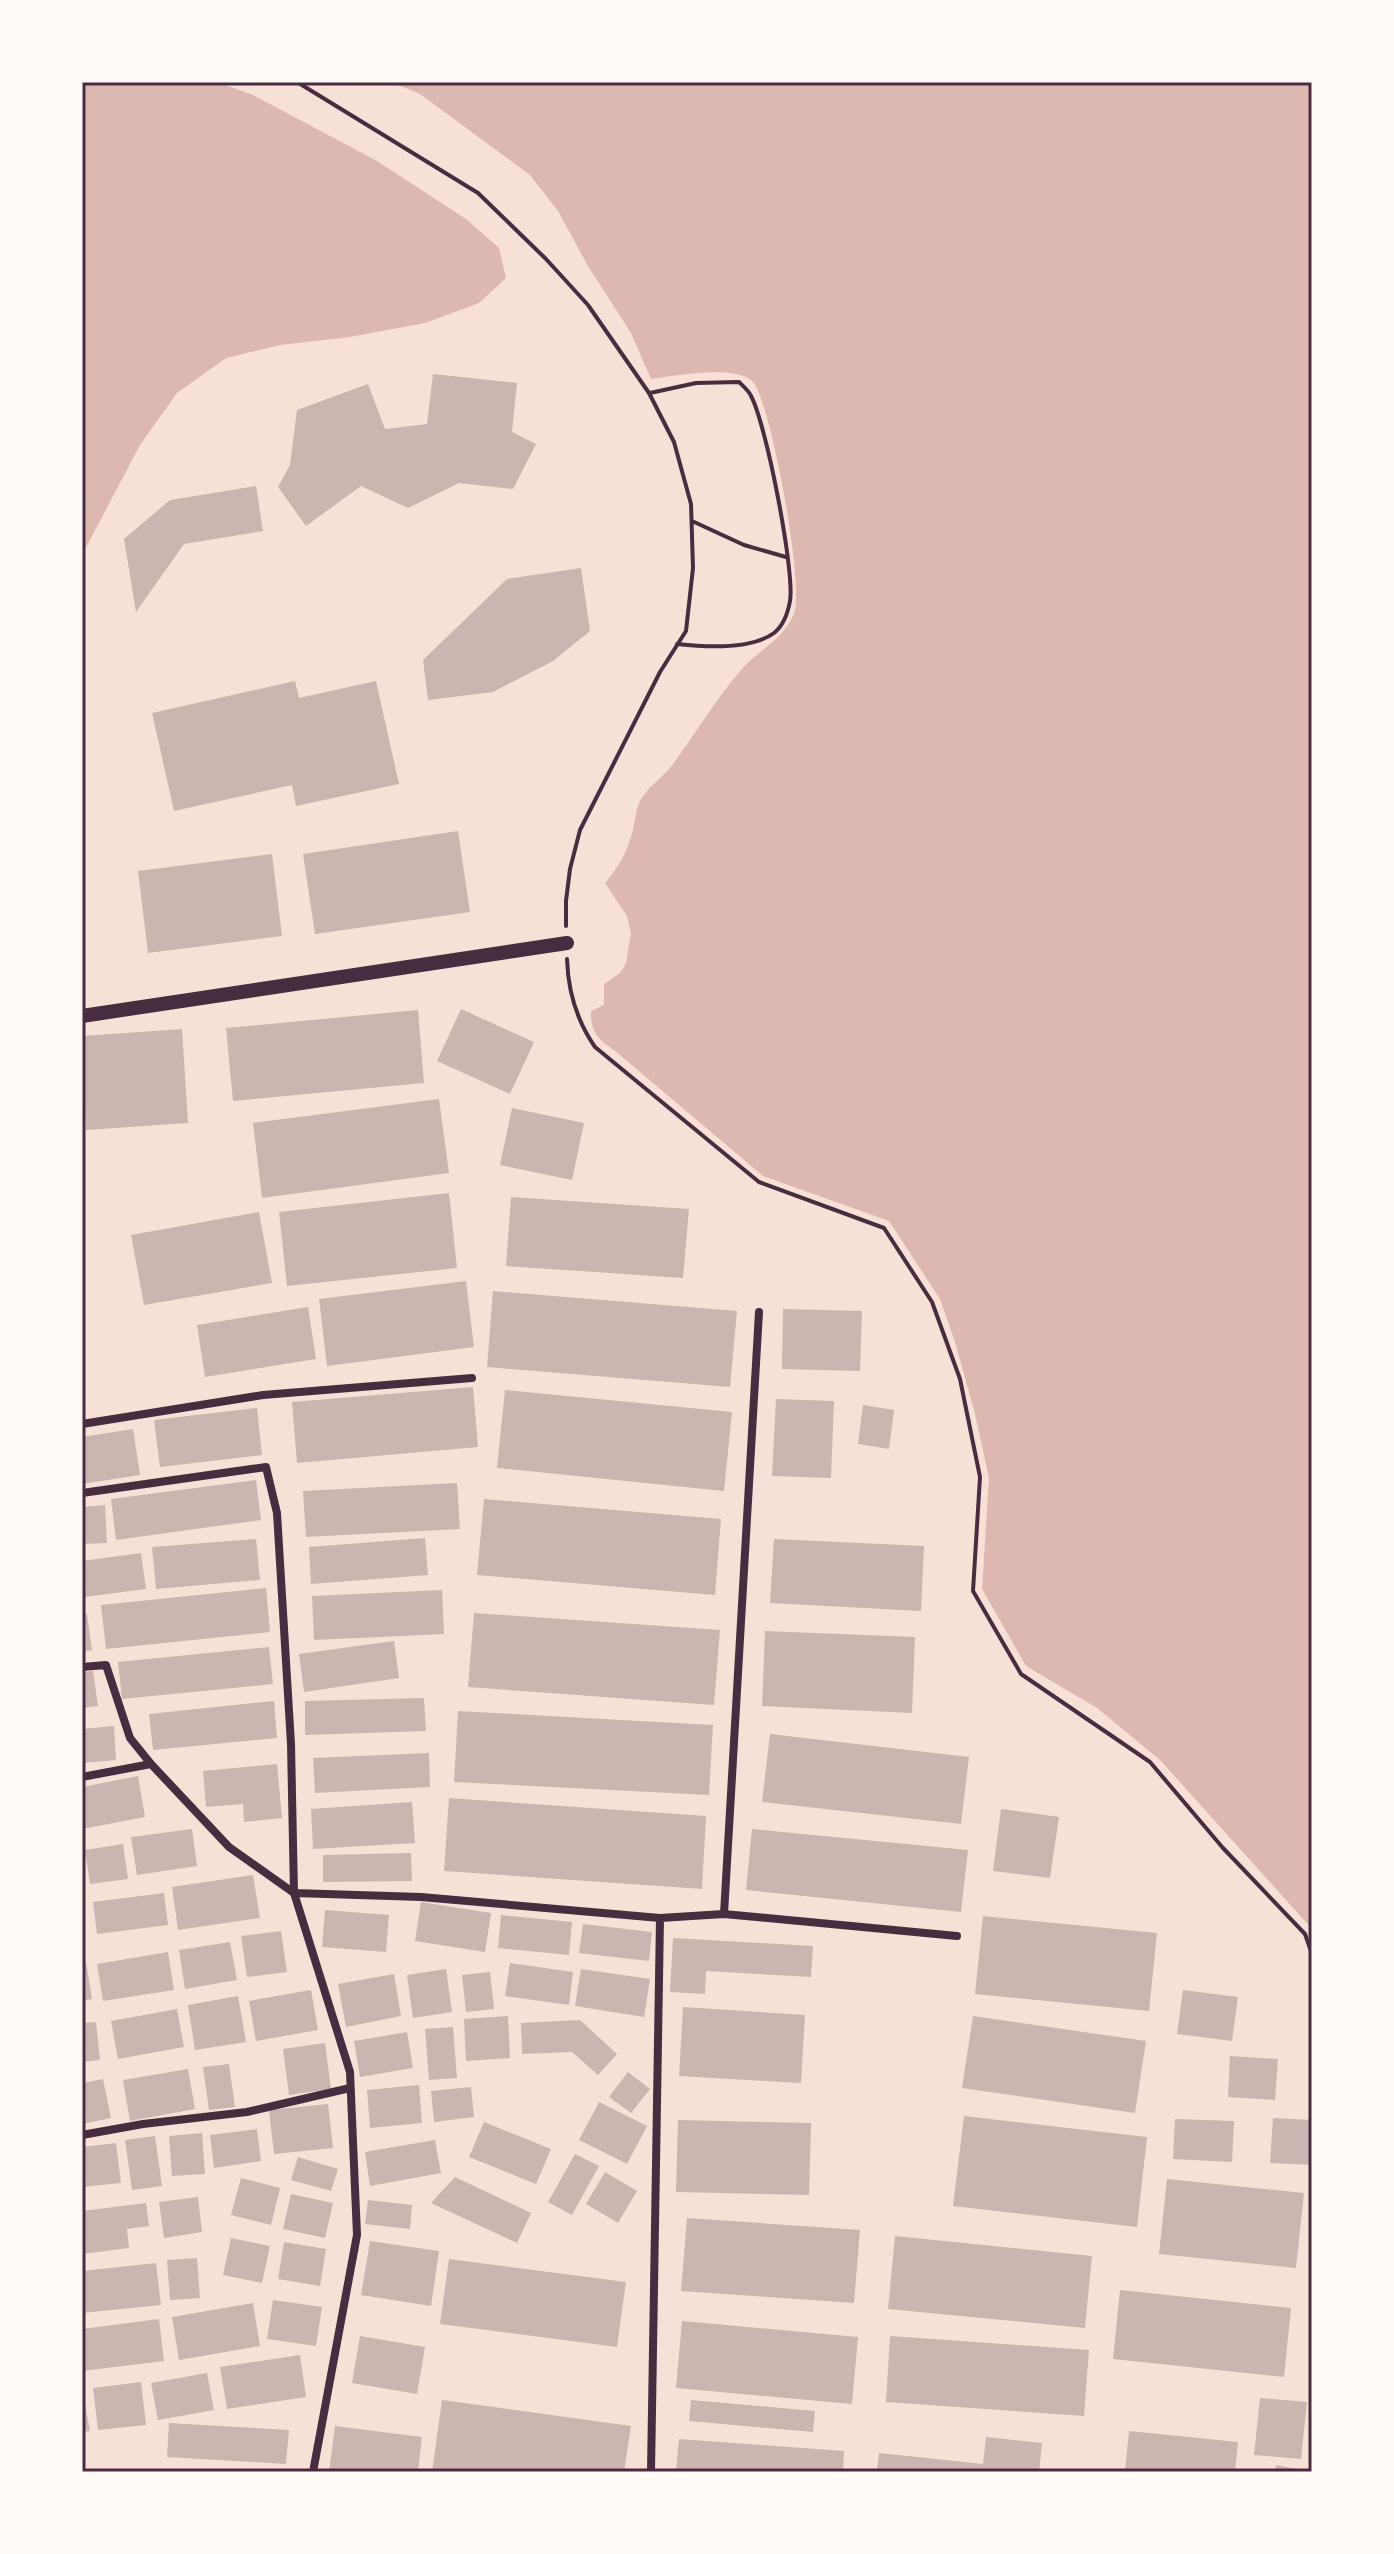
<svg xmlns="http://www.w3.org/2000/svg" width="1394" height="2554" viewBox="0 0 1394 2554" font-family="Rubik,sans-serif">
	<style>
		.water { fill: #dcb8b0 }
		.building { fill: #ccb4b1 }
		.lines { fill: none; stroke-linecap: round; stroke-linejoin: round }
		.path { stroke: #4a2c40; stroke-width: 4 }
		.minor { stroke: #4a2c40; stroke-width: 8 }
		.tertiary { stroke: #4a2c40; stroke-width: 14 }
		.neatline { fill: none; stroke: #4a2c40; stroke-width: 3 }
	</style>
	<rect width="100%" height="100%" fill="#f7e1d7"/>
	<path class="water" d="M82 82H216L251 94 377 161 466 219 499 248 506 278 479 303 425 323 350 337 280 345 226 358 177 393 140 445 82 555Z
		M391 82H1312V1929L1160 1760 1097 1708 1026 1666 982 1589 989 1478 974 1410 955 1342 940 1299 889 1221 763 1176 614 1050C598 1040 590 1031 591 1011L604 1005V984L620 973 626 963 631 933 627 916 605 883C619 867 627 852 633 830 635 821 636 809 640 801 647 787 664 777 673 764 696 733 715 700 741 670 758 650 783 640 794 614 805 588 771 403 753 382 736 364 674 376 651 379L631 333 588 266 558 211 530 175 420 94Z"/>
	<path class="building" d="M433 374 517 383 512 432 536 444 513 489 459 483 408 508 361 486 306 526 278 487 290 465 297 410 368 384 385 429 427 424Z
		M256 486 263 531 184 544 136 612 124 539 170 500Z
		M581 568 590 631 553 661 493 692 428 700 423 660 507 579Z
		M295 681 299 698 376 681 399 784 296 806 292 785 174 811 152 713Z
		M458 831 470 912 315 934 303 854Z
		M272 854 282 936 148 953 138 871Z
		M461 1009 534 1042 510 1094 437 1061Z
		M418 1010 424 1083 233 1101 226 1028Z
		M182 1029 188 1123 86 1130 82 1036Z
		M439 1099 449 1173 262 1198 253 1123Z
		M512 1108 584 1123 572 1180 500 1165Z
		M449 1193 457 1268 287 1286 279 1212Z
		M511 1197 689 1209 683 1278 506 1266Z
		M259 1212 272 1283 144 1305 131 1235Z
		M466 1281 474 1347 327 1366 319 1299Z
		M493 1291 737 1311 730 1387 487 1367Z
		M308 1307 316 1359 205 1377 197 1325Z
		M783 1309 862 1311 860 1371 782 1369Z
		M473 1387 478 1447 297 1463 292 1402Z
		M505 1390 732 1412 724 1491 497 1468Z
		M776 1399 834 1401 831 1478 772 1476Z
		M863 1405 894 1410 889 1449 858 1444Z
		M257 1408 262 1455 160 1467 154 1420Z
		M133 1429 140 1475 82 1484V1437Z
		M256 1480 261 1520 116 1540 111 1499Z
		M457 1483 460 1529 306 1537 303 1491Z
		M484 1499 721 1519 715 1595 477 1575Z
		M105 1505 107 1543 82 1544V1507Z
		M425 1538 428 1575 311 1584 309 1547Z
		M256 1539 260 1580 156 1589 152 1547Z
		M774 1539 924 1546 921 1611 770 1603Z
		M141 1553 146 1589 84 1597 82 1561Z
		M266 1588 270 1632 106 1649 101 1605Z
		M442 1590 444 1634 314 1640 312 1596Z
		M474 1613 720 1630 714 1705 468 1687Z
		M87 1614 92 1650 82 1652V1615Z
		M765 1631 915 1637 912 1713 762 1706Z
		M394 1641 399 1678 304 1692 299 1654Z
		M269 1647 273 1684 122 1699 118 1662Z
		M93 1671 98 1706 82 1708V1672Z
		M424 1698 426 1731 305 1735V1701Z
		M274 1701 277 1738 153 1750 149 1714Z
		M458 1711 713 1725 709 1795 454 1782Z
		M114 1726 116 1760 82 1763V1729Z
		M770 1734 969 1757 961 1824 762 1802Z
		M429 1753 430 1787 315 1793 313 1758Z
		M277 1764 282 1818 244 1822 243 1804 206 1807 203 1771Z
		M138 1776 145 1817 82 1829V1787Z
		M449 1798 706 1816 702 1889 444 1871Z
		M412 1802 415 1843 313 1849 311 1809Z
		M1001 1809 1059 1817 1050 1878 993 1871Z
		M192 1829 197 1866 137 1875 131 1837Z
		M752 1829 968 1850 961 1912 746 1890Z
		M123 1844 128 1879 90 1884 85 1850Z
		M411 1853 412 1881 323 1882V1855Z
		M253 1875 260 1918 178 1930 172 1887Z
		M164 1893 168 1925 97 1934 93 1902Z
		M421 1902 491 1913 485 1952 415 1941Z
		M325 1910 389 1915 386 1952 322 1947Z
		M501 1915 572 1922 569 1955 498 1948Z
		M983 1916 1157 1933 1149 2011 975 1994Z
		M583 1924 652 1932 649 1961 579 1953Z
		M281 1931 287 1972 247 1977 241 1936Z
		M673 1938 813 1946 811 1977 706 1971 705 1994 670 1992Z
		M230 1942 237 1980 185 1989 179 1950Z
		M168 1952 174 1990 103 2001 97 1964Z
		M86 1962 92 1999 82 2001V1963Z
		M510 1963 573 1972 569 2005 505 1996Z
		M446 1969 452 2012 413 2018 407 1975Z
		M581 1969 650 1979 644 2017 575 2006Z
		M490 1972 494 2009 466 2012 462 1975Z
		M394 1974 401 2016 346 2027 338 1984Z
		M311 1990 318 2030 256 2041 249 2001Z
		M1183 1990 1238 1997 1232 2041 1177 2034Z
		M238 1996 246 2042 195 2050 188 2005Z
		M683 2007 805 2015 801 2083 679 2076Z
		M177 2009 184 2047 118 2059 111 2021Z
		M508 2016 510 2058 466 2061 464 2019Z
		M973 2016 1146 2041 1135 2113 962 2088Z
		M580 2020 617 2054 598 2075 572 2052 522 2054 521 2023Z
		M96 2022 100 2060 82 2062V2023Z
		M453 2027 457 2078 429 2080 425 2029Z
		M407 2032 413 2068 360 2077 354 2041Z
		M325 2043 331 2089 289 2095 283 2049Z
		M1230 2056 1278 2059 1275 2100 1228 2097Z
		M229 2064 235 2107 209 2110 203 2067Z
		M188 2069 195 2109 130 2121 123 2080Z
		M628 2072 650 2089 631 2113 609 2097Z
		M103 2079 111 2118 82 2124V2083Z
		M419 2085 422 2123 370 2128 367 2090Z
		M471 2087 474 2117 434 2122 431 2091Z
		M599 2102 647 2126 627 2164 579 2140Z
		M328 2104 333 2148 274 2154 269 2110Z
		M964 2116 1147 2137 1137 2227 953 2206Z
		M1273 2118 1312 2120V2165L1270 2163Z
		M1175 2119 1234 2121 1232 2162 1173 2159Z
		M678 2120 811 2123 809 2195 676 2192Z
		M484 2122 551 2149 536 2184 469 2157Z
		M257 2129 261 2161 214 2168 210 2135Z
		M202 2133 205 2174 172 2176 169 2136Z
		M155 2136 162 2186 132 2190 125 2140Z
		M435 2140 441 2173 370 2186 365 2152Z
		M116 2143 121 2183 82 2187V2147Z
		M575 2154 599 2166 572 2215 548 2202Z
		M298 2157 338 2169 331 2191 291 2180Z
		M605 2172 637 2191 618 2223 586 2204Z
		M455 2177 531 2213 517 2243 431 2203Z
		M241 2178 280 2188 271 2225 231 2215Z
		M1167 2179 1304 2193 1296 2268 1159 2254Z
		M291 2194 333 2203 325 2238 283 2229Z
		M198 2197 202 2232 164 2238 159 2202Z
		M368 2200 412 2205 410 2229 365 2224Z
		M146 2203 149 2226 127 2229 129 2248 82 2254V2211Z
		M687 2218 860 2230 854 2303 681 2291Z
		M895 2236 1092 2256 1085 2328 888 2309Z
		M231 2238 270 2246 262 2283 223 2275Z
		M370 2241 439 2251 431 2306 361 2295Z
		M284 2242 326 2249 320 2286 278 2279Z
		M197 2258 200 2298 170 2300 167 2260Z
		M449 2259 626 2282 617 2347 440 2324Z
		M156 2263 161 2305 82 2313V2271Z
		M1120 2290 1291 2308 1284 2377 1113 2359Z
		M273 2300 322 2307 316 2346 267 2339Z
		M253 2303 260 2346 179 2360 172 2317Z
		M159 2319 164 2361 82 2371V2329Z
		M682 2321 858 2337 852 2404 676 2388Z
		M360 2336 425 2347 417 2394 352 2383Z
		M890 2336 1089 2350 1084 2416 886 2402Z
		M300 2355 306 2397 227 2409 220 2367Z
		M207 2373 214 2410 158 2420 151 2383Z
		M141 2382 146 2425 98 2430 93 2388Z
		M82 2388 90 2431 82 2432Z
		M1260 2398 1307 2402 1301 2459 1254 2455Z
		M442 2400 631 2426 624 2472H432Z
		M691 2400 815 2411 813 2432 689 2421Z
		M169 2423 289 2430 286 2464 167 2457Z
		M335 2426 422 2437 418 2472H329Z
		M1129 2431 1238 2442 1235 2472H1125Z
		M986 2437 1042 2443 1039 2472H877L879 2453 983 2464Z
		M679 2439 844 2451 843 2472H676Z
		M1276 2465 1297 2469V2472H1275Z"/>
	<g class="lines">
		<path class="path" d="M297 82 478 193 546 259 588 305 649 393 674 442 691 504 693 568 686 631 660 672 580 830 570 869 566 901V926
			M650 393 696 383 739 382C743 386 749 391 751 396 766 423 795 572 790 601 788 612 783 626 774 633 751 650 704 647 677 644
			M692 521 744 545 786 557
			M567 959C568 992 577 1021 595 1047L759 1182 884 1228 932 1302 960 1379 980 1477 973 1591 1021 1674 1150 1762 1223 1848 1305 1934 1312 1954"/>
		<path class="minor" d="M82 1424 263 1395 472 1378
			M82 1493 266 1467 277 1513 291 1744 294 1893 350 2072 357 2235 313 2472
			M82 1667 106 1665 130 1738 151 1764 229 1847 294 1893 421 1897 660 1918 724 1914 957 1936
			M82 1777 151 1764
			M724 1914 759 1312
			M82 2135 143 2124 247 2112 350 2088
			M651 2472 660 1918"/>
		<path class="tertiary" d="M82 1016 567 943"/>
	</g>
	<rect width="1394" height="2554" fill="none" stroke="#fffaf5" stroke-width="168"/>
	<rect x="84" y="84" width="1226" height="2386" class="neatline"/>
</svg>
